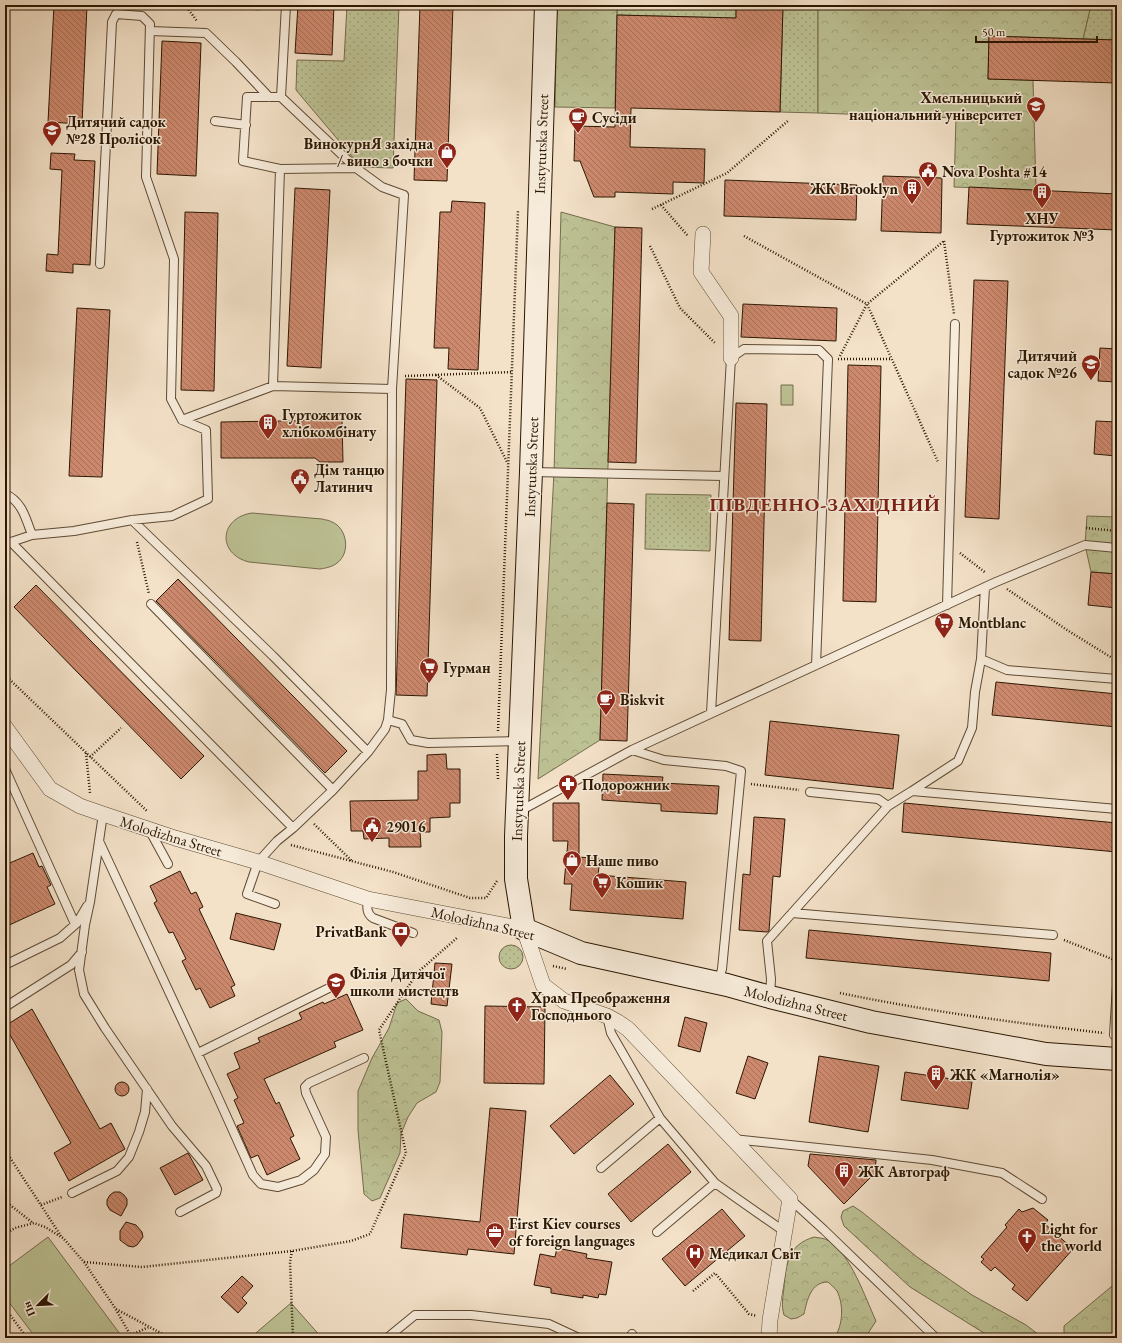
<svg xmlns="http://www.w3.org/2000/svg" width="1122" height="1343" viewBox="0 0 1122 1343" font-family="'EB Garamond',serif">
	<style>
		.green { fill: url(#green-dots); stroke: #746c4c }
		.forest { fill: url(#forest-crowns); stroke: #746c4c }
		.pitch { fill: #bdc295; stroke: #746c4c }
		.building { fill: url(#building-back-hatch); stroke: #2c1702 }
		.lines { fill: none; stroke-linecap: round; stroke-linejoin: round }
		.lane-casing { stroke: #5e4a34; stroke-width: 10 }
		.street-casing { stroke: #5e4a34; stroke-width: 16 }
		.secondary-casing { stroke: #2c1702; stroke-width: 24 }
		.path { stroke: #2c1702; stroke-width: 2.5; stroke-dasharray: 1 2; stroke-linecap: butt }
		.lane { stroke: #f7ecdb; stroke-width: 8 }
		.street { stroke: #f7ecdb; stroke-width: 15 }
		.secondary { stroke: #f7ecdb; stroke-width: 22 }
		.labels { text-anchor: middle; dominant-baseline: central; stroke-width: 3; stroke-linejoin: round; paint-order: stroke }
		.poi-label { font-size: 15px; font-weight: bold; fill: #2c1702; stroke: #f7ecdb; text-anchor: start }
		.street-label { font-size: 15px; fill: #2c1702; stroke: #f7ecdb }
		.district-label { font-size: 19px; font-weight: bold; letter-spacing: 1px; fill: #7a1f14; stroke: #f7ecdb }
	</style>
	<defs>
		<pattern id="green-dots" width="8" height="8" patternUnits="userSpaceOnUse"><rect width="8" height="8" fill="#bdc295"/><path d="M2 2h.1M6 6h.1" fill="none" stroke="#a3a67f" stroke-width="1.8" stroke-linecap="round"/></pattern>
		<pattern id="forest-crowns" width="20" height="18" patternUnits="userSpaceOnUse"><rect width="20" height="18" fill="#bdc295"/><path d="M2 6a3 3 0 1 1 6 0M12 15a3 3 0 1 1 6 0" fill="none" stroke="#a3a67f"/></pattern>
		<pattern id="building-back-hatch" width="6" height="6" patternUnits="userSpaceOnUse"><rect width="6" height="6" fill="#cd896e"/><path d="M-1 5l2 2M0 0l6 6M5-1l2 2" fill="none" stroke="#a76f58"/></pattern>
	</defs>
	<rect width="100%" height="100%" fill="#f3e1c8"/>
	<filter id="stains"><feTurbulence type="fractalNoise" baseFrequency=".005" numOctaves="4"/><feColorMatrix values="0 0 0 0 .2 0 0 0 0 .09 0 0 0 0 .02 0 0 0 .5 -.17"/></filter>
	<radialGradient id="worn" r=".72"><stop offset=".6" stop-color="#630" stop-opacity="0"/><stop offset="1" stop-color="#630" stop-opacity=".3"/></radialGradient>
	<path class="green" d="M347 5H399L393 168 361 167 296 90 297 60 344 61Z
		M617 5H736V18L617 15Z
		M783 5H818V113L780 112Z
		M1091 5H1117V40L1083 39Z
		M646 494 711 495 710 551 645 549Z
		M499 957a12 12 0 1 1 24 0a12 12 0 1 1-24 0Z"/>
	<path class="forest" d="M557 5H617L615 108 555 107Z
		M818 5H1091L1083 39 989 36 988 79 1033 80 1036 190 954 187 956 118 818 113Z
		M561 212 615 227 600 740 538 779 554 472Z
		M1087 516 1117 517V574L1091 572 1085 545Z
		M406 999 418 1011 439 1020 442 1032 440 1082 436 1092 417 1103 408 1117 401 1134 400 1153 380 1198 372 1201 364 1194 358 1130V1091L372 1058 389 1028 397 1003Z
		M853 1206 862 1212 917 1257 972 1295 1026 1325 1043 1338H992L910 1287 844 1226 841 1217 843 1211Z
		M814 1237C819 1238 825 1238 829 1241 851 1255 865 1297 876 1321L865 1338H834C843 1326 844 1305 837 1291 835 1288 831 1285 828 1282 811 1282 807 1300 804 1314L797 1318 791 1319 784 1315C781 1305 783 1297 784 1287 786 1263 788 1245 814 1237Z
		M1117 1282V1338H1068L1064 1333V1326Z"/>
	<path class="pitch" d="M201 5H259V10Z
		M781 385H793V405H781Z
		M252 513 322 519C325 520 329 520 332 522 347 528 351 553 337 563 332 567 326 568 320 569L249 562C217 554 219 518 252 513Z
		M48 1237 123 1338H36L5 1297V1269Z
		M291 1303 322 1338H250Z"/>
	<path class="building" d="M54 5H87L82 124 48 122Z
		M298 5H334L332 55 295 53Z
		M420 5H453L447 181 414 180Z
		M736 5H783L780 112 631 108 630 147 705 149 704 183 673 182V194L615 192V197H594L580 161H574L575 126 615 127 617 15 736 18Z
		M989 36 1117 40V83L988 79Z
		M162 41 201 43 196 176 157 174Z
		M51 153 75 154 74 160 95 161 90 265 73 264V273L46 271 47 254 58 255 62 170 50 169Z
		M883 176 942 178 941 233 881 231Z
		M725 180 857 185 856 220 724 216Z
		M969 187 1117 194V230L967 224Z
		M295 188 330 190 321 368 287 366Z
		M452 201 485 203 478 370 448 369 449 348H434L440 212H451Z
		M185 212 218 213 214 391 181 390Z
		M615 227 642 228 636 463 608 462Z
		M974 280 1008 281 999 519 965 517Z
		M743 304 837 308 836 341 741 337Z
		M77 308 110 310 102 477 69 476Z
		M1100 348 1117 349V382L1098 381Z
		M848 365 881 366 876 602 843 601Z
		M406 379 437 380 427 696 396 695Z
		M736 403 767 404 761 641 729 640Z
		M342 420 343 462H320L315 458H221V422Z
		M1096 421 1117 422V456L1094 454Z
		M607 503 634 504 627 741 600 740Z
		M1091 572 1117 574V608L1088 605Z
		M178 579 347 751 325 773 156 601Z
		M36 585 204 756 181 779 14 607Z
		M996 682 1117 694V727L992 715Z
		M770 721 899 735 893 789 765 775Z
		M446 754 447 769H460V803H450V817L430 818V832H420L421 847H389V838L364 839 363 831H351L350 801 418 800V771H427V755Z
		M603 774 663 777 662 783 719 786 717 814 661 811V804L602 800Z
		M553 803H579V857L600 859 598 875 686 882 683 919 570 910 572 884H564L568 841H553Z
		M904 803 1117 823V852L902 832Z
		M754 817 785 819 780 877 773 876 769 931 767 932 739 930 743 874 750 875Z
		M33 853 39 867 42 866 51 885 47 887 55 904 5 927V865Z
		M180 871 191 894 196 892 203 907 199 909 235 985 231 987 235 996 210 1008 200 988 196 990 182 961 186 959 173 932 169 933 154 903 157 901 150 886Z
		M236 913 281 924 274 950 230 939Z
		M809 930 1051 953 1049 981 806 958Z
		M435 963 452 964 447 1006 431 1004Z
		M347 994 363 1030 334 1042 336 1047 264 1079 276 1104 279 1102 294 1136 290 1138 300 1159 267 1175 258 1155 251 1158 237 1126 244 1123 234 1100 238 1098 227 1074 240 1068 234 1053 260 1042 258 1038 302 1019 299 1013 323 1002 324 1004Z
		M485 1006 545 1007 544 1084 484 1083Z
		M32 1009 100 1129 111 1123 125 1149 69 1181 54 1153 71 1143 5 1026Z
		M685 1017 707 1023 700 1052 678 1046Z
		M748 1056 768 1063 755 1099 736 1093Z
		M819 1056 879 1066 868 1132 809 1122Z
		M905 1072 972 1082 968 1109 901 1100Z
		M610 1075 634 1104 574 1154 550 1126Z
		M115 1089a7 7 0 1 1 14 0a7 7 0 1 1-14 0Z
		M490 1108 526 1111 514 1254 468 1249 467 1255 401 1248 404 1214 480 1222Z
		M668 1144 691 1172 631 1222 608 1194Z
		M188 1153 203 1180 175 1195 160 1168Z
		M810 1154 876 1160 875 1173 844 1204 808 1166Z
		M114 1192H120L124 1195 127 1199V1205L121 1216 110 1210 107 1205V1200L110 1195Z
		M1033 1208 1048 1220 1045 1224 1073 1249 1027 1301 1012 1289 1015 1285 995 1267 991 1271 981 1262 984 1259 981 1257 1007 1227 1005 1225 1019 1209 1022 1212Z
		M722 1209 745 1236 685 1286 662 1259Z
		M126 1222 136 1225 142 1232 143 1237 137 1245 133 1247 128 1246 120 1240V1231Z
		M557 1248 587 1254 586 1258 612 1262 606 1295 599 1294 598 1298 583 1295V1298L551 1293V1288L534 1285 540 1254 555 1257Z
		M242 1276 253 1286 242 1298 247 1303 238 1313 221 1297Z"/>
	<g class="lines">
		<g class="lane-casing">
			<path id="lane" d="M286 5 281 97 356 168
				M150 31 206 33 236 62 269 97
				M215 121 246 125
				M280 169 243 161 247 97H281
				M182 420 273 386
				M532 472 724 476
				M5 494C22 501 26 519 32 535
				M132 520 273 656 368 752
				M11 542 293 828
				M5 545 11 542 32 535 74 531 132 520 172 516 208 499 206 430 182 420 171 399 174 259 146 177 150 24 142 16 116 14 112 22 100 264
				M985 587 981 659 1007 670 1117 679
				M151 604 333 790
				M947 605 955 324
				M711 713 731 358 744 349 819 350 828 359 816 665
				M388 720 402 724 411 740 428 743 518 741
				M632 750 664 760 726 766 741 771 722 969 718 983
				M5 769 75 924
				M912 791 958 761 972 728 975 692 981 659
				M888 806 912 791 1117 809
				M520 811 632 750 996 582 1085 545 1117 548
				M103 814 90 902 85 925 79 970 84 994 105 1028 172 1126 206 1166 217 1189 216 1193 180 1212
				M150 831 168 864
				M99 841 216 1093 253 1175 261 1184 278 1187 301 1180 314 1170 325 1154 326 1137 306 1093 305 1087 309 1083 364 1058
				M368 899C367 907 366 913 373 918L413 933
				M275 904 247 894 258 862 277 841 293 828 333 790 368 752 385 729 388 720 391 690 392 389 404 195 382 187 356 168 280 169 273 386 392 389
				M792 913 1053 935
				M5 965 60 938 77 923 87 906
				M770 996 771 979 767 941 888 806 878 799 810 792
				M5 1007 71 965 82 952
				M607 1016 611 1033 660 1118 715 1183 785 1232
				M1114 1035 1117 985
				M198 1053 335 985
				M733 1139 932 1160 1002 1173 1042 1199
				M601 1168 660 1118
				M72 1193 117 1171 129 1157 139 1132 145 1112 147 1089
				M790 1199 824 1230 936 1338
				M657 1232 715 1183
				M387 1338 415 1315H471L549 1324 579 1338
				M632 1338V1334"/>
		</g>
		<g class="street-casing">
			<path id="street" d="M703 234 701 272 731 316V358
				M5 727 50 789 80 806 103 814 175 838 258 862 368 899 524 929 543 985 564 1001 607 1016 618 1022 628 1029 790 1199 770 1320 769 1338"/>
		</g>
		<g class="secondary-casing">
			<path id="secondary" d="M546 5 531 472 516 836V879L524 929 581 953 727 985 770 997 871 1022 1046 1054 1117 1059"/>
		</g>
		<path class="path" d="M185 5 197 21
			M661 205 688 236
			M652 209 727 173 789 120
			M744 236 867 304 938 462
			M944 241 954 314
			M650 246 680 308 716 344
			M840 356 867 304 944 241
			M838 359H891
			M436 375 480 408 508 464
			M405 376 512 372
			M1086 528 1117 531
			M137 542 149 594
			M960 553 986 573
			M1007 589 1067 630 1117 661
			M5 675 147 811
			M498 731 518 211
			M86 753 90 793
			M497 754 498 779
			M90 757 121 728
			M751 784 799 790
			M314 824 352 861
			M291 845 393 872 470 898H486L497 881
			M1064 940 1117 961
			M553 966 567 969
			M840 993C927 1011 1015 1023 1104 1033
			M5 1150 61 1236
			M5 1201 33 1223
			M41 1205 62 1197
			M5 1234 15 1228 34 1223 45 1227 63 1238 84 1262 115 1308 132 1338
			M292 1251 290 1262 293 1338
			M84 1262 142 1267 292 1251 351 1241 370 1234 406 1153 379 1030 418 972 458 937
			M693 1291 715 1273 749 1314 757 1316
			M5 1308 27 1338
			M116 1309 170 1338
			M131 1335 149 1327"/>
		<use href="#lane" class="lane"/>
		<use href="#street" class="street"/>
		<use href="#secondary" class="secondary"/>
	</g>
	<defs>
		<g id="university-pin" transform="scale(1)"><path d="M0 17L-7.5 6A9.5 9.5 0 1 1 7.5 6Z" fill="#8f2418" stroke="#f7ecdb"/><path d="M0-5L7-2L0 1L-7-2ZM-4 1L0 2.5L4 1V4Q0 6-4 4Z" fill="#fff"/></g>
		<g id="cafe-pin" transform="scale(1)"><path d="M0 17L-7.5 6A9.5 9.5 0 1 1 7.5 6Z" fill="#8f2418" stroke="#f7ecdb"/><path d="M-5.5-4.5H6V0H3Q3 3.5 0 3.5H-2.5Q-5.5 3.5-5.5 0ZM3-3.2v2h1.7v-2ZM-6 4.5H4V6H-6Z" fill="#fff"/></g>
		<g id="school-pin" transform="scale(1)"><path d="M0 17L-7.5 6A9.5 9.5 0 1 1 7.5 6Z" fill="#8f2418" stroke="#f7ecdb"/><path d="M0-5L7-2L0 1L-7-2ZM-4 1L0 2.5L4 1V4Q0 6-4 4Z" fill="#fff"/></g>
		<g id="shop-pin" transform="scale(1)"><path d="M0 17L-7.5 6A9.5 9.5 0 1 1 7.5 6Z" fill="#8f2418" stroke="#f7ecdb"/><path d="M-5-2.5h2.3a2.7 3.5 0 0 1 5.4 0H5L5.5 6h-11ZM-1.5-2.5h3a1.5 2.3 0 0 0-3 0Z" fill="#fff"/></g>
		<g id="civic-pin" transform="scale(1)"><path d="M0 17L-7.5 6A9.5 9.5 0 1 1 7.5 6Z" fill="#8f2418" stroke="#f7ecdb"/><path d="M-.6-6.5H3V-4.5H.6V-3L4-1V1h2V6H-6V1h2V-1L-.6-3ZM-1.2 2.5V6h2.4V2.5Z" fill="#fff"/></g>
		<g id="building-pin" transform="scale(1)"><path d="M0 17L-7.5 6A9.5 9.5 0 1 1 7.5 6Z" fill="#8f2418" stroke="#f7ecdb"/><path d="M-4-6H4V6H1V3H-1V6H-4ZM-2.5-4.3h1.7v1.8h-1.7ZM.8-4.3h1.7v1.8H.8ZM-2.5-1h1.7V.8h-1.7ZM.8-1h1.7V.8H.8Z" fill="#fff"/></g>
		<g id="supermarket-pin" transform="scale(1)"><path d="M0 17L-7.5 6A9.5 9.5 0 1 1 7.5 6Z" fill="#8f2418" stroke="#f7ecdb"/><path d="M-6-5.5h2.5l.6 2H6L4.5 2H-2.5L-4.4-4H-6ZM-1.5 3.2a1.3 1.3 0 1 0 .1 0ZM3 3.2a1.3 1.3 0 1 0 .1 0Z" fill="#fff"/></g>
		<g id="pharmacy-pin" transform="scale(1)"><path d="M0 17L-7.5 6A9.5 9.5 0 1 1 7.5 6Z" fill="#8f2418" stroke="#f7ecdb"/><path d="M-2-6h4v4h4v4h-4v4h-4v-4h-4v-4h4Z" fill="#fff"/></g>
		<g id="bank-pin" transform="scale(1)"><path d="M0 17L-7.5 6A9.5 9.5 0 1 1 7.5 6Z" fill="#8f2418" stroke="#f7ecdb"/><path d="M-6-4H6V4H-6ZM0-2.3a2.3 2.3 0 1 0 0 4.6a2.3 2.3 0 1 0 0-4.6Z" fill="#fff"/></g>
		<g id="church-pin" transform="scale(1)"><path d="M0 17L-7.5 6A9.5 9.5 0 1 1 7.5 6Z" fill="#8f2418" stroke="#f7ecdb"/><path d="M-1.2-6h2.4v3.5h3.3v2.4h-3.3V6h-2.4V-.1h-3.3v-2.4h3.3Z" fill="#fff"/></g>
		<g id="office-pin" transform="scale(1)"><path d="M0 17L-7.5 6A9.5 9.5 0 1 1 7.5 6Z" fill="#8f2418" stroke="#f7ecdb"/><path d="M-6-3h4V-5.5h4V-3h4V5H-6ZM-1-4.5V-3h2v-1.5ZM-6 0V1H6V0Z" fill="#fff"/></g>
		<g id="hospital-pin" transform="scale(1)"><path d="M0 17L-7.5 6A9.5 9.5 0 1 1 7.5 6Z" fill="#8f2418" stroke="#f7ecdb"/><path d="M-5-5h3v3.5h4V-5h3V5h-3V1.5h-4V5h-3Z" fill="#fff"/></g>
	</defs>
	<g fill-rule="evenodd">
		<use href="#university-pin" x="1036" y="106"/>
		<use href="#cafe-pin" x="578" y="117"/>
		<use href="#school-pin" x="52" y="130"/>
		<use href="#shop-pin" x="447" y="152"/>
		<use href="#civic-pin" x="928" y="171"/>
		<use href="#building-pin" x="912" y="188"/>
		<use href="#building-pin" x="1042" y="192"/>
		<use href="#school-pin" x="1091" y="364"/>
		<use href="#building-pin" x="268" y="423"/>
		<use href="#civic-pin" x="300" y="478"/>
		<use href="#supermarket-pin" x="944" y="622"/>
		<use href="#supermarket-pin" x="429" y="667"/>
		<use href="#cafe-pin" x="606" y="699"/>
		<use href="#pharmacy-pin" x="568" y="784"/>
		<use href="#civic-pin" x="372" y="826"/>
		<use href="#shop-pin" x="572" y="860"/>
		<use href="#supermarket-pin" x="602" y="882"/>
		<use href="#bank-pin" x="401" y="931"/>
		<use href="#school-pin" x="336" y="982"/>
		<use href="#church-pin" x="517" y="1006"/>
		<use href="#building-pin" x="936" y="1074"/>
		<use href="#building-pin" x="844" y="1171"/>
		<use href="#office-pin" x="495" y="1232"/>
		<use href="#church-pin" x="1027" y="1237"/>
		<use href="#hospital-pin" x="695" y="1253"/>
	</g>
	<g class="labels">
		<g class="poi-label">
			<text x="1022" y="97" text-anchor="end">Хмельницький<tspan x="1022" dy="17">національний університет</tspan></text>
			<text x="592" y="117">Сусіди</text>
			<text x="66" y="121">Дитячий садок<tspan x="66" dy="17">№28 Пролісок</tspan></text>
			<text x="433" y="143" text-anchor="end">ВинокурнЯ західна<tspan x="433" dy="17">/ вино з бочки</tspan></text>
			<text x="942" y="171">Nova Poshta #14</text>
			<text x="898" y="188" text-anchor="end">ЖК Brooklyn</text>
			<text x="1042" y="218" text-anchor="middle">ХНУ<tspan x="1042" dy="17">Гуртожиток №3</tspan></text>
			<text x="1077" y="355" text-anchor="end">Дитячий<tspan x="1077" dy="17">садок №26</tspan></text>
			<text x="282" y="414">Гуртожиток<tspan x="282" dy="17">хлібкомбінату</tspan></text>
			<text x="314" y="469">Дім танцю<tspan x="314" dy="17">Латинич</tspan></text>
			<text x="958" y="622">Montblanc</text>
			<text x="443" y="667">Гурман</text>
			<text x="620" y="699">Biskvit</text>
			<text x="582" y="784">Подорожник</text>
			<text x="386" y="826">29016</text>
			<text x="586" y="860">Наше пиво</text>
			<text x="616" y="882">Кошик</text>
			<text x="387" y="931" text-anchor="end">PrivatBank</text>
			<text x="350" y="973">Філія Дитячої<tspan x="350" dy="17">школи мистецтв</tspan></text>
			<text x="531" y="997">Храм Преображення<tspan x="531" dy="17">Господнього</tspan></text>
			<text x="950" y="1074">ЖК «Магнолія»</text>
			<text x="858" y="1171">ЖК Автограф</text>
			<text x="509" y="1223">First Kiev courses<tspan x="509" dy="17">of foreign languages</tspan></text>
			<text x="1041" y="1228">Light for<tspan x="1041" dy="17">the world</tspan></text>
			<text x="709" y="1253">Медикал Світ</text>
		</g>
		<g class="street-label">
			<text transform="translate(541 144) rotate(-88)">Instytutska Street</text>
			<text transform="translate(531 467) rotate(-88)">Instytutska Street</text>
			<text transform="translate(518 791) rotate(-88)">Instytutska Street</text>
			<text transform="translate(171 836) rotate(17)">Molodizhna Street</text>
			<text transform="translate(483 923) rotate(13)">Molodizhna Street</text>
			<text transform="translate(796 1003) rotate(14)">Molodizhna Street</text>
		</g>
		<g class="district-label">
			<text x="825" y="504">ПІВДЕННО-ЗАХІДНИЙ</text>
		</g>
	</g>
	<rect width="1122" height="1343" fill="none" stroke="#f3e1c8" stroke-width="20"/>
	<rect x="6" y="6" width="1110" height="1331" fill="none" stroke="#2c1702" stroke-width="2"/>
	<rect x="10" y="10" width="1102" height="1323" fill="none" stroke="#2c1702"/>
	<g transform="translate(38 1305) rotate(246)" stroke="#f7ecdb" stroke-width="3" paint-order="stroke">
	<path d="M0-3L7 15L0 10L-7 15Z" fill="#2c1702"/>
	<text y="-6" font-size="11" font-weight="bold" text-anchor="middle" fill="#2c1702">Пн</text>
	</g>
	<path d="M976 36v6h121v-6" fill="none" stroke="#2c1702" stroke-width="2"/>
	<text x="982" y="36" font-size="12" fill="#2c1702" stroke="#f7ecdb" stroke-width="3" paint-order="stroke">50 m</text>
	<rect width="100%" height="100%" filter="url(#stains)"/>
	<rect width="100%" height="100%" fill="url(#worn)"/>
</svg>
